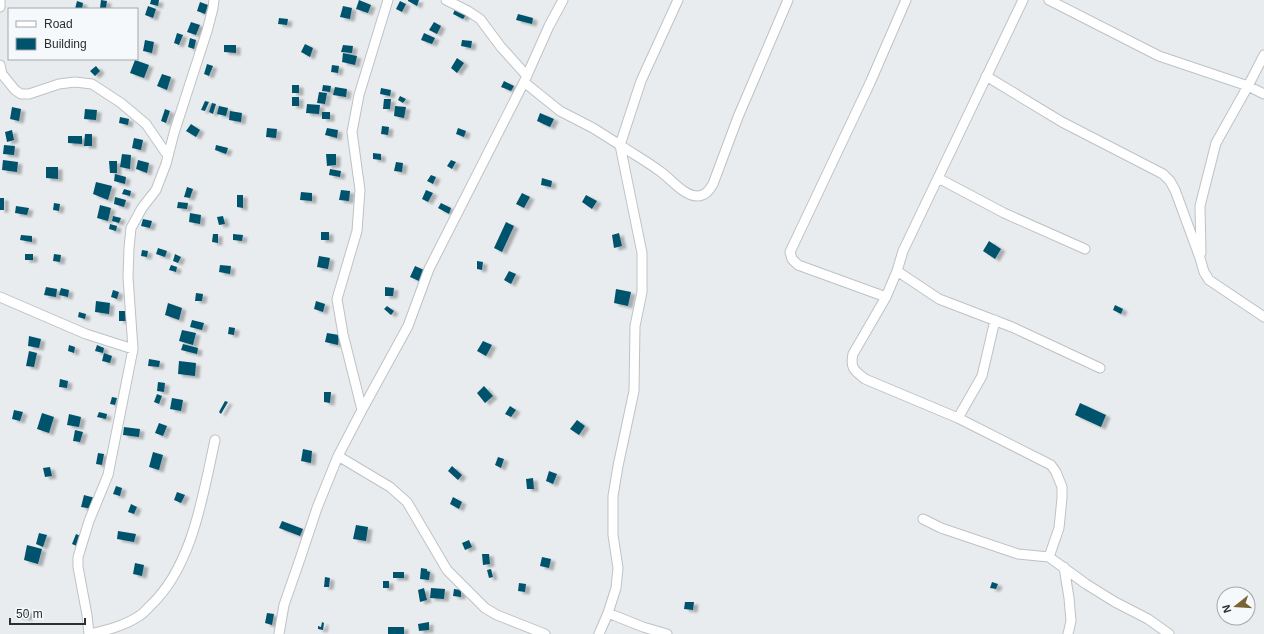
<svg xmlns="http://www.w3.org/2000/svg" width="1264" height="634" viewBox="0 0 1264 634" font-family="Arial,sans-serif">
	<style>
		.building { fill: #00536d; filter: url(#shadow) }
		.lines { fill: none; stroke-linecap: round; stroke-linejoin: round }
		.street-casing { stroke: #bec2c4; stroke-width: 11 }
		.street { stroke: #fff; stroke-width: 9 }
	</style>
	<defs>
		<filter id="shadow"><feDropShadow dx="4.5" dy="2.5" stdDeviation="1" flood-color="#0004"/></filter>
	</defs>
	<rect width="100%" height="100%" fill="#e8ecee"/>
	<path class="building" d="M101 0 107 1 106 8H100Z
		M151 0H159L158 6 150 4Z
		M359 0 371 5 368 13 356 9Z
		M408 0H419L417 6 408 1Z
		M77 1 83 3 82 9H75Z
		M400 1 406 4 402 12 396 9Z
		M200 2 208 5 205 14 197 11Z
		M148 6 156 9 153 18 145 15Z
		M343 6 352 8 350 19 340 17Z
		M456 7 467 13 463 19 453 14Z
		M518 14 533 18 532 24 516 20Z
		M279 18 288 19 287 25 278 24Z
		M191 22 200 25 196 35 187 32Z
		M434 22 441 26 437 34 429 30Z
		M177 33 183 35 179 45 174 43Z
		M424 33 435 38 432 44 421 40Z
		M190 38 196 40 194 49 188 47Z
		M145 40 154 42 152 53 143 51Z
		M462 40 472 41 471 48 461 46Z
		M305 44 313 48 310 57 301 52Z
		M224 45H236V53L224 52Z
		M343 45 353 46 352 53 341 52Z
		M343 53 357 56 355 65 342 62Z
		M457 58 464 63 457 73 451 68Z
		M135 60 149 65 144 78 130 73Z
		M207 64 213 66 209 76 204 74Z
		M332 65 339 66 338 73 331 72Z
		M96 66 100 71 95 76 90 71Z
		M162 74 171 77 167 90 157 86Z
		M504 81 514 86 511 91 501 87Z
		M292 85H299V93H292Z
		M323 85 331 86 330 92 322 91Z
		M335 87 347 89 346 97 333 95Z
		M381 88 391 90 390 96 380 94Z
		M319 92 327 93 325 104 317 103Z
		M400 96 406 99 403 103 398 100Z
		M292 97H299V106H292Z
		M384 99H391L390 109H383Z
		M205 101 209 102 205 111 201 110Z
		M212 103 216 104 213 114 209 112Z
		M307 104 320 105 319 114 306 113Z
		M219 106 228 108 226 116 217 114Z
		M395 106 406 107 404 118 394 116Z
		M12 107 21 109 19 121 10 119Z
		M85 109 97 110 96 120 84 119Z
		M165 109 170 111 166 123 161 121Z
		M230 111 242 113 241 122 229 120Z
		M322 112H330V119H322Z
		M540 113 554 119 550 127 537 121Z
		M120 117 129 119 128 125 119 123Z
		M191 124 200 130 196 137 186 131Z
		M382 126 389 127 388 135 381 134Z
		M267 128 277 129 276 138 266 137Z
		M327 128 338 130 337 138 325 135Z
		M458 128 466 131 464 137 456 134Z
		M12 130 14 140 7 142 5 132Z
		M85 134H92V146H84Z
		M68 136H82V144L68 143Z
		M134 138 143 140 141 150 132 148Z
		M4 145 15 146 14 155 3 154Z
		M216 145 228 148 226 154 215 150Z
		M373 153 381 154V160L373 159Z
		M122 154 131 155 130 169 120 167Z
		M326 154H336V165L327 166Z
		M3 160 18 162 17 172 2 170Z
		M138 160 149 163 147 173 136 169Z
		M451 160 456 162 452 169 447 166Z
		M109 161H117V173H110Z
		M396 162 403 163 402 172 394 171Z
		M46 167H58V179L46 178Z
		M330 169 341 171 340 177 329 175Z
		M115 174 126 177 125 184 114 181Z
		M431 175 436 177 433 184 427 181Z
		M542 178 552 181 551 187 541 185Z
		M96 182 112 186 108 200 93 194Z
		M187 187 193 189 190 198 184 197Z
		M124 189 131 191 130 196 122 194Z
		M341 190 350 191 349 201 339 200Z
		M426 190 433 193 428 202 422 199Z
		M301 192 312 193V201L300 200Z
		M522 193 530 197 524 208 516 204Z
		M237 195H243V208L237 207Z
		M586 195 597 201 592 209 582 202Z
		M115 197 126 200 124 207 114 204Z
		M0 198H4V210H0Z
		M178 202 188 203 187 209 177 208Z
		M54 203 60 204 59 211 53 210Z
		M441 203 451 208 449 214 438 208Z
		M100 205 111 208 108 221 97 218Z
		M16 206 29 208 27 215 15 213Z
		M190 213 201 215 200 224 189 222Z
		M113 216 121 218 119 223 112 221Z
		M223 216 225 224 219 225 217 217Z
		M143 219 152 221 150 228 141 226Z
		M506 222 514 226 502 252 494 248Z
		M110 224 117 226 116 231 109 229Z
		M321 232H329V240H321Z
		M619 233 622 246 614 248 612 235Z
		M213 234H218V243L212 242Z
		M233 234 243 235 242 241 233 240Z
		M21 235 32 236V242L20 240Z
		M989 241 1001 249 995 259 983 251Z
		M158 248 167 251 165 257 156 254Z
		M142 250 148 251 147 257 141 256Z
		M25 254H33V260H25Z
		M54 254 61 255 60 262 53 261Z
		M175 254 181 257 178 263 173 261Z
		M319 256 330 258 328 269 317 267Z
		M477 261 483 262 482 270 477 269Z
		M171 265 177 267 176 272 169 270Z
		M220 265 231 266 230 274 219 272Z
		M415 266 424 270 419 281 410 277Z
		M509 271 516 274 511 284 504 280Z
		M46 287 57 289 56 297 44 295Z
		M385 287 394 288 393 296H385Z
		M61 288 69 290 68 297 59 295Z
		M616 289 631 292 628 306 614 303Z
		M113 290 119 292 117 299 111 297Z
		M196 293 203 294 202 301H195Z
		M96 301 110 303 109 314 95 312Z
		M316 301 325 304 323 312 314 309Z
		M168 303 182 308 179 320 165 315Z
		M1115 305 1123 309 1121 314 1113 310Z
		M387 306 394 311 391 315 384 309Z
		M119 311H127V321H119Z
		M79 312 86 314 85 319 78 317Z
		M192 320 204 323 202 330 190 327Z
		M229 327 235 328 234 335 228 334Z
		M182 330 196 333 193 345 179 341Z
		M327 333 339 335 338 345 325 342Z
		M29 336 41 339 39 348 28 346Z
		M483 341 492 345 486 356 477 351Z
		M183 344 198 348 197 354 181 350Z
		M69 345 75 347 74 353 68 351Z
		M97 345 104 348 103 353 95 351Z
		M29 351 37 353 34 367 26 366Z
		M104 353 112 356 110 363 102 361Z
		M149 359 160 361 159 367 148 366Z
		M179 361 196 363 195 376 178 374Z
		M60 379 68 381 67 388 59 387Z
		M158 382 165 383 164 392 157 391Z
		M484 386 493 396 485 403 477 393Z
		M324 392H331L330 403 324 402Z
		M157 394 162 396 159 404 154 402Z
		M112 397 117 398 115 405 110 404Z
		M172 398 183 400 181 411 170 409Z
		M225 401 228 402 221 414 219 412Z
		M1080 403 1106 415 1101 427 1075 415Z
		M510 406 516 410 511 417 505 414Z
		M14 410 23 412 20 421 12 419Z
		M99 412 107 414 106 419 97 417Z
		M42 413 54 417 49 433 37 429Z
		M69 414 81 417 79 427 67 425Z
		M577 420 585 426 579 435 570 429Z
		M159 423 167 426 163 436 155 433Z
		M124 427 140 429 139 437 123 435Z
		M75 430 83 432 80 442 73 441Z
		M303 449 312 451 311 463 301 461Z
		M153 452 163 455 159 470 149 467Z
		M98 453 104 454 102 465 96 464Z
		M498 457 504 459 501 468 495 465Z
		M452 466 462 475 458 480 448 471Z
		M50 467 52 476 45 477 43 468Z
		M549 471 557 474 553 484 546 481Z
		M533 478 534 489H527L526 479Z
		M116 486 122 488 120 496 113 494Z
		M177 492 185 495 181 503 174 500Z
		M84 495 95 498 93 509 81 507Z
		M453 497 462 502 459 509 450 504Z
		M131 504 137 507 134 514 128 512Z
		M282 521 303 529 300 536 279 528Z
		M356 525 368 527 366 541 353 539Z
		M118 531 136 534 134 542 117 539Z
		M39 533 47 535 43 547 36 544Z
		M76 534 83 537 79 547 72 544Z
		M469 540 472 547 465 550 462 543Z
		M27 545 42 549 38 564 24 560Z
		M482 554H489L490 564 483 565Z
		M542 557 551 559 549 568 540 566Z
		M135 563 144 565 142 576 133 574Z
		M421 568 427 569V571L430 572 429 580 420 579Z
		M491 569 493 577 489 578 487 570Z
		M393 572H404V578H393Z
		M325 577 330 578 329 587H324Z
		M383 581H389V588H383Z
		M992 582 998 584 996 589 990 588Z
		M519 583 526 584 525 592 518 591Z
		M424 588 427 600 420 602 418 590Z
		M431 588 445 589 444 599 430 598Z
		M454 589 461 590V597L453 596Z
		M685 602H694L693 610 684 609Z
		M18 609 29 611 28 618 17 616Z
		M267 613 274 614 272 625 265 623Z
		M322 622 324 623 323 630 318 629V626L321 627Z
		M429 622V630L419 631 418 624Z
		M388 627H404V634H388Z"/>
	<g class="lines">
		<g class="street-casing">
			<path id="street" d="M0 0V7
				M446 0 468 11 480 19 501 47 527 76
				M678 0 641 81 620 145C633 154 648 162 661 172 671 179 684 196 697 196 705 196 709 191 713 184L738 117 788 0
				M1023 0 903 251 897 271 886 297 853 354C850 368 854 370 865 379L958 418 1051 465 1056 472 1062 487V498L1059 528 1049 557 1086 584 1115 602 1148 619 1169 634
				M1049 0 1159 56 1248 86 1264 94
				M0 65 2 74 15 90 21 94H29L59 84 75 82 92 84 121 103 146 124 168 156
				M986 76 1062 122 1163 174 1170 181 1175 190 1200 258 1204 272 1209 280 1264 317
				M524 82 560 111 593 128 620 145 642 253V292L635 326 634 391 618 466 613 496V535L618 568 616 588 608 613 599 634
				M938 178 1004 213 1085 249
				M1201 253 1200 206 1216 143 1248 86 1264 55
				M897 271 939 299 1012 327 1100 368
				M0 297 86 334 133 349
				M886 297 798 265 792 259 790 252 870 83 906 0
				M362 410 343 334 337 299 357 231 360 190 352 132 359 95 388 0
				M958 418 982 376 995 320
				M338 456 390 487 407 502 447 570 485 608 497 615 545 634
				M923 519 941 528 1018 554 1049 557
				M1064 567 1069 598 1071 621 1068 634
				M608 613 643 627 667 634
				M89 634 87 615 78 567V557L89 521 108 475 133 349 128 277 129 248 131 228 142 208 156 190 166 164 174 133 207 31 213 8 214 0
				M90 634C107 630 124 626 139 616 143 614 147 609 150 606 193 566 203 494 215 440
				M279 634 284 605 300 559 317 508 338 456 362 410 408 326 429 269 524 82 549 26 563 0"/>
		</g>
		<use href="#street" class="street"/>
	</g>
	<rect x="8" y="8" width="130" height="52" fill="#f5f9fb" stroke="#a5a8a9"/>
	<rect x="16" y="21" width="20" height="6" fill="#ffffff" stroke="#a5a8a9"/>
	<text x="44" y="28" font-size="12" fill="#2d2f2f">Road</text>
	<rect x="16" y="38" width="20" height="12" fill="#00536d" stroke="#a5a8a9"/>
	<text x="44" y="48" font-size="12" fill="#2d2f2f">Building</text>
	<g transform="translate(1236 606) rotate(253)"><circle r="19" fill="#f5f9fb" stroke="#a5a8a9"/>
	<path d="M0-3L7 15L0 10L-7 15Z" fill="#7a6333"/>
	<text y="-6" font-size="11" font-weight="bold" text-anchor="middle" fill="#2d2f2f">N</text>
	</g>
	<path d="M10 618v6h75v-6" fill="none" stroke="#2d2f2f" stroke-width="2"/>
	<text x="16" y="618" font-size="12" fill="#2d2f2f" stroke="#f5f9fb" stroke-width="3" paint-order="stroke">50 m</text>
</svg>
